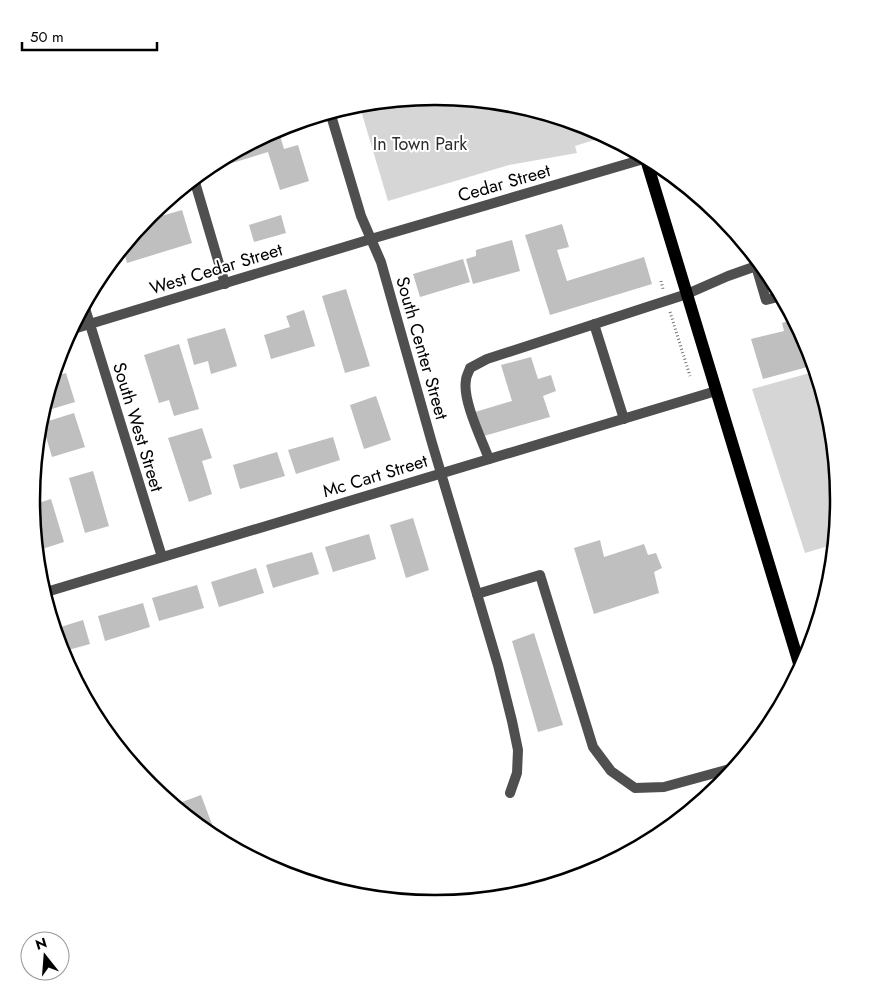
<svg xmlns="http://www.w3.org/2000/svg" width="871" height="1001" viewBox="0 0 871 1001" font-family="Jost,sans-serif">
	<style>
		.green { fill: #d6d6d6 }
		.building { fill: #bfbfbf }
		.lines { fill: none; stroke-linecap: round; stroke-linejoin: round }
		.path { stroke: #717171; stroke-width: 3; stroke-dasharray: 1 2.5; stroke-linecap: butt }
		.lane { stroke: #4f4f4f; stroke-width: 10 }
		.street { stroke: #4f4f4f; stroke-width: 10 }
		.primary { stroke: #000; stroke-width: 12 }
		.labels { text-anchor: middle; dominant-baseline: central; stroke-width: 4; stroke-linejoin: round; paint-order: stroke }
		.park-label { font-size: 18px; fill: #2d2d2d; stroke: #fff }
		.street-label { font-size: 18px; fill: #000; stroke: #fff }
		.rim { fill: none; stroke: #000; stroke-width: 2.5 }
	</style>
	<rect width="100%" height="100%" fill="#fff"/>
	<path class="green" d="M436 96 515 104 590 127 607 136 575 146 577 153 509 165 388 201 359 104Z
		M817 371 832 422 840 501 835 544 805 553 752 389Z"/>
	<path class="building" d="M278 129 284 149 298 145 309 181 280 190 268 152 219 167 217 161Z
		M711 207 722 215 726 220 717 223Z
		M182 210 192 243 127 263 123 248 144 221Z
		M281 215 286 233 254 242 249 225Z
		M562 224 569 247 557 250 567 281 644 257 652 284 550 315 525 235Z
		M512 240 520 271 473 284 466 259 476 256V250Z
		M463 259 470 282 420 297 413 274Z
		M346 289 370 366 345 373 322 296Z
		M304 310 315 346 271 359 264 335 290 327 286 316Z
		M795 319 809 346 815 365 763 379 751 339 784 331 782 323Z
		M225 328 237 366 211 374 208 361 194 365 187 339Z
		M179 344 199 409 174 416 169 400 159 403 144 355Z
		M531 357 538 379 551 375 556 391 543 396 550 417 484 436 475 412 512 401 501 365Z
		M66 373 75 402 42 412 53 377Z
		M376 396 391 440 364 449 350 405Z
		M74 413 85 447 52 457 42 423Z
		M202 428 212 458 202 461 212 494 189 502 168 438Z
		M333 437 340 460 296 474 288 450Z
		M277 452 285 476 240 489 233 465Z
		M93 471 109 526 85 533 69 478Z
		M51 499 64 542 36 551 32 505Z
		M413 518 429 570 406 578 390 525Z
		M369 534 376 559 333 572 325 547Z
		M600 540 604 557 644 544 648 555 656 553 662 568 654 572 659 593 594 614 574 548Z
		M312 552 319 574 273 588 266 565Z
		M256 568 264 593 219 607 211 582Z
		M197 585 204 608 159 621 152 598Z
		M143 603 150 627 105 641 98 616Z
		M83 620 90 644 61 652 54 629Z
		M534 633 563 725 538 732 512 641Z
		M201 795 216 835 212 837 175 807 174 805Z"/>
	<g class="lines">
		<path class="path" d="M661 281 663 289
			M670 312 690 376"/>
		<path class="lane" d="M194 179 225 284
			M756 266 766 300 782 296
			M594 324 624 419
			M489 459C482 440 462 400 466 380 466 376 469 372 470 368L487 359 687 294 728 276 762 264
			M510 793 517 773 518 750 512 721 498 665 477 594 540 575 593 747 611 771 635 788 664 787 737 767"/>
		<path class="street" d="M330 112 361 216 381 262 432 443 477 594
			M84 305 162 557
			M70 330 371 239 647 158
			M43 593 716 391"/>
		<path class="primary" d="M645 156 801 670"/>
	</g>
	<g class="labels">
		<g class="park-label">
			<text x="420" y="144">In Town Park</text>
		</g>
		<g class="street-label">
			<text transform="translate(504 183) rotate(-16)">Cedar Street</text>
			<text transform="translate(216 269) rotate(-17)">West Cedar Street</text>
			<text transform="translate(422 348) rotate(74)">South Center Street</text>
			<text transform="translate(138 427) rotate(73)">South West Street</text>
			<text transform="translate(375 476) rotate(-17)">Mc Cart Street</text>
		</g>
	</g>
	<path d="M0 0H871V1001H0ZM40 500a395 395 0 1 1 790 0a395 395 0 1 1-790 0Z" fill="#fff" fill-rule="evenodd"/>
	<path class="rim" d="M40 500a395 395 0 1 1 790 0a395 395 0 1 1-790 0Z"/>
	<g transform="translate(45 956) rotate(343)"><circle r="24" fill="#ffffff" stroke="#999999"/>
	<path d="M0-4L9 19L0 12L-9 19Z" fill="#000000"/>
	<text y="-8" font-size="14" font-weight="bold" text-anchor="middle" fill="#000000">N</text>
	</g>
	<path d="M22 42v8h135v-8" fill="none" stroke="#000000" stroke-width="2.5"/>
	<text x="30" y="42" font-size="15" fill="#000000" stroke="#ffffff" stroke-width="4" paint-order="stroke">50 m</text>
</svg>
